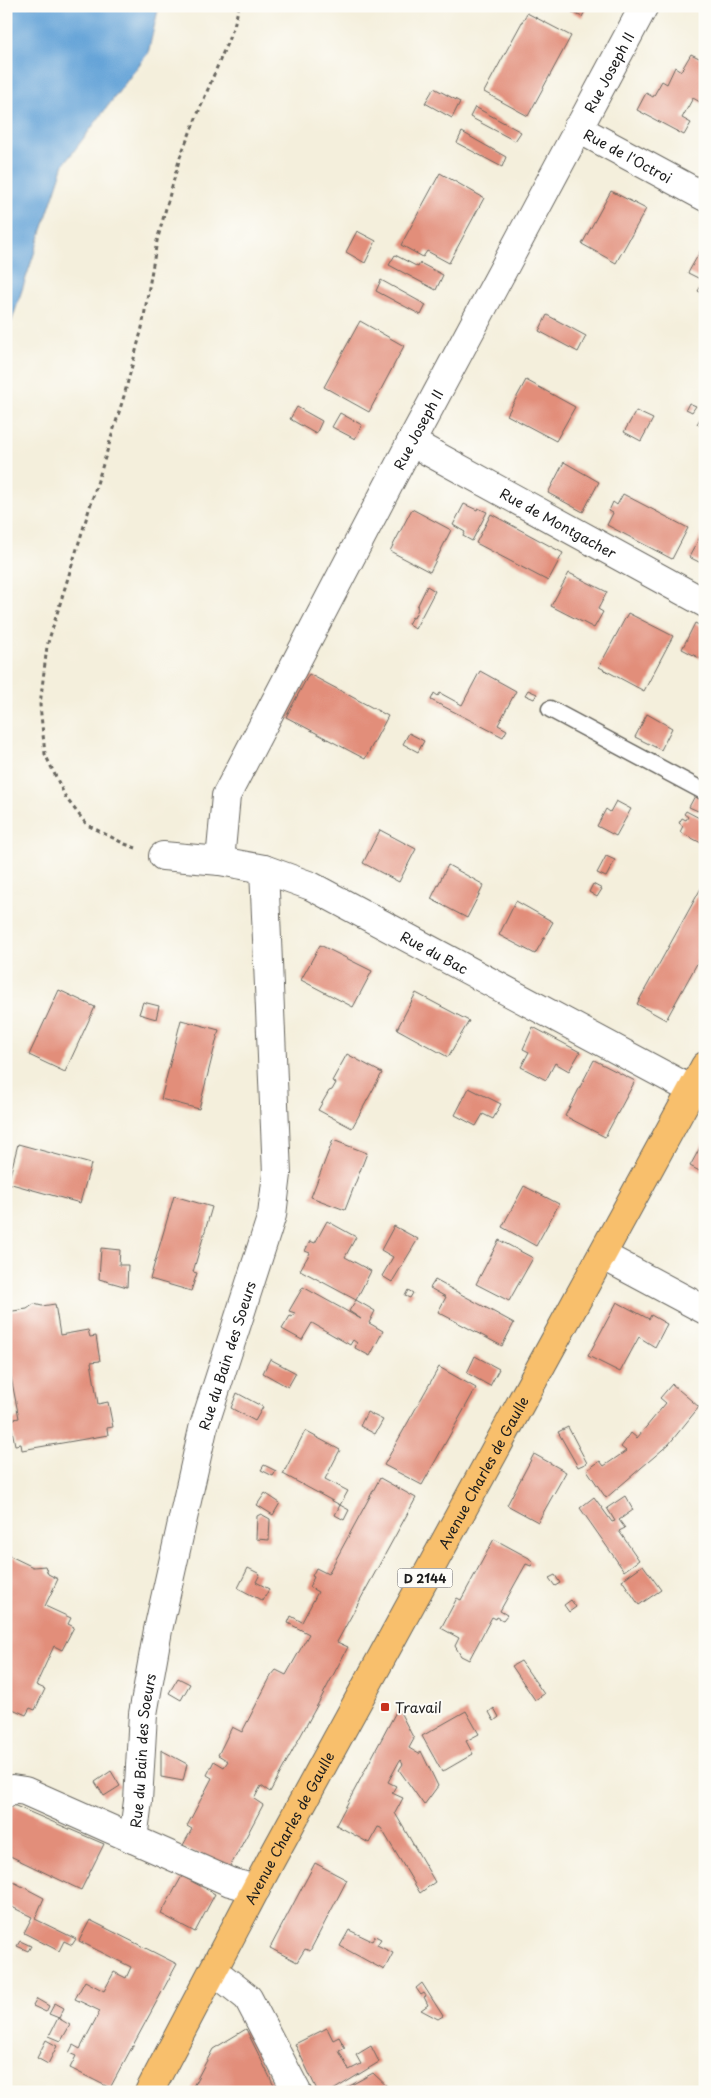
<svg xmlns="http://www.w3.org/2000/svg" width="711" height="2098" viewBox="0 0 711 2098" font-family="'Playpen Sans',sans-serif">
	<style>
		.water { fill: #66a4d8; stroke: #41607a }
		.building { fill: #e28e7a }
		.lines { fill: none; stroke-linecap: round; stroke-linejoin: round }
		.lane-casing { stroke: #68665f; stroke-width: 19 }
		.street-casing { stroke: #68665f; stroke-width: 30 }
		.primary-casing { stroke: #68665f; stroke-width: 30 }
		.path { stroke: #68665f; stroke-width: 3; stroke-dasharray: 4 4; stroke-linecap: butt }
		.lane { stroke: #fff; stroke-width: 16 }
		.street { stroke: #fff; stroke-width: 28 }
		.primary { stroke: #f8bf6c; stroke-width: 28 }
		.poi-dot { fill: #c8321e; stroke: #fdfcf7; stroke-width: 2 }
		.labels { text-anchor: middle; dominant-baseline: central; stroke-width: 4; stroke-linejoin: round; paint-order: stroke }
		.shield { fill: #fdfcf7; stroke: #605f5e; stroke-width: 1 }
		.shield-label { font-size: 12px; font-weight: bold; fill: #1c1c1c }
		.street-label { font-size: 14px; fill: #1c1c1c; stroke: #fdfcf7 }
		.poi-label { font-size: 14px; fill: #1c1c1c; stroke: #fdfcf7; text-anchor: start }
	</style>
	<rect width="100%" height="100%" fill="#fdfcf7"/>
	<filter id="ink" filterUnits="userSpaceOnUse"><feTurbulence type="fractalNoise" baseFrequency=".02" numOctaves="2"/><feDisplacementMap in="SourceGraphic" scale="10" xChannelSelector="R" yChannelSelector="G"/><feConvolveMatrix kernelMatrix="1 2 1 2 8 2 1 2 1" color-interpolation-filters="sRGB"/></filter>
	<filter id="wash" filterUnits="userSpaceOnUse"><feTurbulence type="fractalNoise" baseFrequency=".0096" numOctaves="4" result="noise"/><feDisplacementMap in="SourceGraphic" scale="20" xChannelSelector="R" yChannelSelector="G"/><feGaussianBlur stdDeviation="1.12" result="paint"/><feColorMatrix in="noise" values="0 0 0 0 0 0 0 0 0 0 0 0 0 0 0 0 0 1.4 0 .05"/><feComposite in="paint" operator="in"/></filter>
	<g filter="url(#wash)">
		<rect width="100%" height="100%" fill="#f4efdc"/>
		<path class="water" d="M6 6H159L148 53 64 164 6 338Z"/>
		<g id="blocks">
			<path class="building" d="M561 6H586L587 7 582 17Z
				M527 13 571 36 528 116 484 92Z
				M691 54 705 61V105L693 98 682 118 691 123 684 135 637 110 646 93 653 97 662 81 667 84 675 67 681 71Z
				M434 88 460 102 452 118 425 103Z
				M475 107 521 132 515 141 470 117Z
				M462 132 506 157 502 167 457 143Z
				M440 173 484 198 449 263 427 251 423 257 401 245Z
				M611 191 646 209 616 263 582 244Z
				M357 231 376 241 365 263 346 252Z
				M705 243V295L698 291 704 281 688 273Z
				M395 255 418 267 420 263 443 275 436 290 389 265Z
				M381 280 426 305 421 315 376 291Z
				M547 315 586 336 578 352 539 331Z
				M360 321 404 346 369 412 324 387Z
				M526 380 575 407 556 441 507 415Z
				M689 403 696 406 692 412 686 409Z
				M297 407 322 421 316 434 290 419Z
				M636 411 653 419 641 441 624 432Z
				M340 413 362 425 355 439 332 427Z
				M700 419 704 420 701 426 697 424Z
				M564 462 599 482 583 512 548 493Z
				M623 494 688 528 672 559 607 525 613 513 609 511 613 502 617 505Z
				M464 504 477 510 478 508 487 512 472 541 463 536 465 532 453 525Z
				M412 509 451 530 430 572 390 551Z
				M491 514 563 553 548 581 476 543Z
				M705 528V565L689 557Z
				M569 573 607 592 598 609 603 612 594 628 551 606Z
				M427 586 435 591 415 629 408 624 412 617 414 618 418 609 417 607Z
				M628 613 673 636 644 691 599 667Z
				M695 623 705 628V661L682 649Z
				M480 671 516 691 498 725 507 730 503 737 431 700 434 693 438 696 440 693 462 705Z
				M309 674 388 716 365 759 286 717Z
				M528 690 537 694 534 699 525 695Z
				M647 714 672 728 661 750 635 737Z
				M409 733 424 741 418 752 403 744Z
				M696 794 705 798 698 811 689 807Z
				M616 801 631 809 616 836 597 826 606 809 610 812Z
				M686 811 705 821V845L680 832 683 826 679 823 682 818 686 820 688 817 684 814Z
				M380 830 416 849 399 882 363 863Z
				M606 856 615 860 606 877 597 873Z
				M448 865 484 885 467 918 431 899Z
				M705 881V949L666 1020 637 1004Z
				M593 884 602 889 597 897 589 892Z
				M516 901 553 922 535 954 499 935Z
				M320 945 372 971 353 1007 301 980Z
				M59 990 95 1007 65 1072 29 1055Z
				M416 993 469 1021 448 1057 397 1029Z
				M143 1002 159 1006 156 1019 139 1014Z
				M181 1020 219 1030 199 1109 161 1099Z
				M533 1027 580 1052 569 1071 555 1063 546 1080 521 1067 529 1052 523 1049Z
				M347 1054 382 1073 352 1128 318 1110 329 1091 332 1090 336 1083 332 1081Z
				M594 1060 635 1081 605 1137 565 1116Z
				M469 1088 501 1104 493 1119 483 1114 476 1126 455 1115Z
				M333 1140 367 1153 345 1210 311 1197Z
				M18 1144 91 1164 80 1203 8 1183Z
				M702 1144 705 1145V1174L690 1166Z
				M524 1186 559 1204 536 1246 502 1227Z
				M174 1196 212 1207 193 1272 197 1273 191 1291 150 1279Z
				M327 1221 356 1237 345 1257 371 1271 356 1300 300 1270 310 1253 305 1251 310 1241 315 1243Z
				M394 1226 418 1239 392 1282 382 1276 393 1257 381 1250Z
				M499 1240 533 1258 509 1301 476 1284Z
				M101 1248 120 1250 119 1265H128L127 1287 99 1279Z
				M435 1280 514 1323 502 1346 438 1312 446 1297 430 1288Z
				M303 1287 361 1319 349 1311 356 1300 375 1311 369 1323 383 1331 370 1356 355 1348 357 1343 353 1340 350 1345 312 1323 302 1340 282 1329 290 1316 292 1317 295 1313 289 1311Z
				M408 1290 413 1293 410 1298 405 1296Z
				M617 1302 649 1319 651 1315 667 1324 655 1347 639 1337 620 1372 588 1356Z
				M34 1304 42 1306 55 1304 60 1335 88 1330 90 1337 96 1336 100 1361 91 1362 98 1404 108 1402 113 1427 107 1428 108 1435 22 1450 21 1444 15 1445 10 1420 19 1418 11 1377 6 1378V1312L27 1309Z
				M475 1356 499 1369 490 1386 467 1373Z
				M270 1359 296 1373 288 1387 263 1373Z
				M439 1367 476 1388 422 1485 384 1465Z
				M672 1384 699 1407 669 1444 606 1498 587 1470 600 1461 604 1466 626 1451 621 1447 631 1433 637 1438 666 1403 660 1398Z
				M237 1393 263 1407 255 1421 231 1408Z
				M367 1412 383 1420 375 1434 360 1426Z
				M568 1427 587 1463 578 1467 558 1432Z
				M305 1431 340 1450 325 1479 348 1491 340 1505 283 1474Z
				M534 1454 566 1472 538 1522 507 1505Z
				M264 1465 276 1471 273 1476 261 1470Z
				M380 1478 416 1498 337 1642 348 1647 319 1702 270 1792 261 1786 254 1799 263 1805 230 1867 182 1847 192 1829 187 1826 212 1778 207 1775 214 1761 224 1767 228 1761 218 1755 232 1727 242 1732 271 1676 276 1670 286 1675 309 1634 288 1623 291 1616 302 1622 318 1592 309 1587 314 1577 312 1576 316 1568 328 1574Z
				M265 1493 280 1503 273 1515 257 1505Z
				M625 1496 633 1510 619 1520 625 1528 619 1531 639 1560 624 1571 580 1508 594 1497 612 1522 615 1521 607 1508Z
				M340 1505 349 1510 344 1520 335 1515Z
				M261 1514 270 1519 269 1540 256 1539 257 1516Z
				M494 1539 529 1558 533 1563 531 1566 526 1564 500 1611 507 1615 503 1620 497 1617 496 1619 492 1617 469 1660 461 1656 455 1646 459 1638 441 1628 457 1598 461 1600Z
				M6 1554 33 1567 45 1566 48 1574 58 1579 45 1606 71 1618 68 1624 74 1627 62 1650 54 1646 36 1685 45 1689 35 1710 30 1708 26 1715 6 1706Z
				M643 1565 661 1590 639 1605 622 1580Z
				M248 1568 260 1574 256 1582 269 1589 263 1601 238 1588Z
				M555 1575 560 1583 555 1586 549 1578Z
				M571 1600 576 1607 569 1612 564 1605Z
				M521 1661 544 1694 535 1700 512 1666Z
				M178 1678 190 1684 181 1700 169 1693Z
				M398 1708 414 1739 409 1748 419 1754 421 1751 438 1786 424 1805 399 1770 403 1764 400 1760 388 1782 396 1786 392 1793 403 1798 395 1813 435 1882 420 1893 381 1828 378 1827 369 1843 336 1825Z
				M494 1708 499 1717 494 1721 489 1712Z
				M466 1711 479 1734 466 1741 473 1754 442 1772 422 1736Z
				M161 1750 187 1764 183 1781 161 1777Z
				M111 1771 120 1786 104 1796 95 1782Z
				M11 1804 104 1844 81 1890 6 1854V1815Z
				M315 1863 347 1880 310 1951 305 1949 297 1962 270 1948Z
				M182 1876 215 1894 195 1932 161 1914Z
				M6 1878 44 1898 35 1919 76 1939 72 1945 64 1941 59 1951 24 1933 32 1917 6 1904Z
				M90 1920 177 1964 110 2088 70 2068 76 2056 69 2053 73 2045 80 2049 100 2011 75 1999 85 1981 104 1991 114 1972 126 1978 131 1967 79 1941Z
				M349 1930 372 1941 375 1936 381 1939 377 1945 393 1953 384 1970 340 1946Z
				M20 1941 31 1946 28 1951 17 1946Z
				M422 1983 443 2016 438 2019 421 2010 428 2005 424 1997 426 1996 424 1993 421 1995 416 1988Z
				M37 1999 49 2006 46 2012 33 2006Z
				M55 2003 64 2008 59 2018 49 2014Z
				M58 2018 70 2025 61 2041 49 2036Z
				M327 2028 333 2040 339 2037 345 2048 339 2051 349 2070 361 2064 356 2055 371 2046 379 2062 330 2092H318L295 2044Z
				M246 2029 277 2092H190L213 2049Z
				M46 2040 57 2046 48 2064 37 2058Z
				M373 2073 393 2092H339L355 2083Z"/>
		</g>
	</g>
	<g filter="url(#ink)">
		<use href="#blocks" fill-opacity="0" stroke="#68665f" stroke-width="1"/>
		<g class="lines">
			<g class="lane-casing">
				<path id="lane" d="M550 709 705 792"/>
			</g>
			<g class="street-casing">
				<g id="street">
					<path id="s1" d="M577 128 705 197"/>
					<path id="s2" d="M411 442 705 603"/>
					<path id="s3" d="M163 856 220 861 264 869 311 886 692 1090"/>
					<path id="s4" d="M220 861 226 796 411 442 644 6"/>
					<path d="M602 1255 705 1310"/>
					<path d="M6 1794 12 1789 25 1791 230 1882 256 1889"/>
					<path id="s5" d="M133 1839 138 1801 143 1714 158 1630 203 1429 272 1215 277 1174 264 869"/>
					<path d="M214 1971 248 1998 297 2092"/>
				</g>
			</g>
			<g class="primary-casing">
				<g id="primary">
					<path id="s6" d="M149 2092 271 1860 705 1066"/>
				</g>
			</g>
			<path class="path" d="M136 848 125 844 87 825 66 798 45 754 40 705 47 646 124 396 142 328 157 241 180 157 234 26 239 6"/>
			<use href="#lane" class="lane"/>
			<use href="#street" class="street"/>
			<use href="#primary" class="primary"/>
		</g>
	</g>
	<rect class="poi-dot" x="380" y="1702" width="10" height="10" rx="2.5"/>
	<g class="labels">
		<rect class="shield" x="397.5" y="1568.5" width="55" height="19" rx="4"/>
		<g class="shield-label">
			<text x="425" y="1578">D 2144</text>
		</g>
		<g class="street-label">
			<text stroke="none"><textPath href="#s4" startOffset="884">Rue Joseph II</textPath></text>
			<text stroke="none"><textPath href="#s1" startOffset="58">Rue de l'Octroi</textPath></text>
			<text stroke="none"><textPath href="#s4" startOffset="479">Rue Joseph II</textPath></text>
			<text stroke="none"><textPath href="#s2" startOffset="168">Rue de Montgacher</textPath></text>
			<text stroke="none"><textPath href="#s3" startOffset="292">Rue du Bac</textPath></text>
			<text stroke="none"><textPath href="#s5" startOffset="494">Rue du Bain des Soeurs</textPath></text>
			<text stroke="none"><textPath href="#s6" startOffset="704">Avenue Charles de Gaulle</textPath></text>
			<text stroke="none"><textPath href="#s5" startOffset="89">Rue du Bain des Soeurs</textPath></text>
			<text stroke="none"><textPath href="#s6" startOffset="299">Avenue Charles de Gaulle</textPath></text>
		</g>
		<g class="poi-label">
			<text x="395" y="1707">Travail</text>
		</g>
	</g>
	<rect width="711" height="2098" fill="none" stroke="#fdfcf7" stroke-width="25"/>
</svg>
